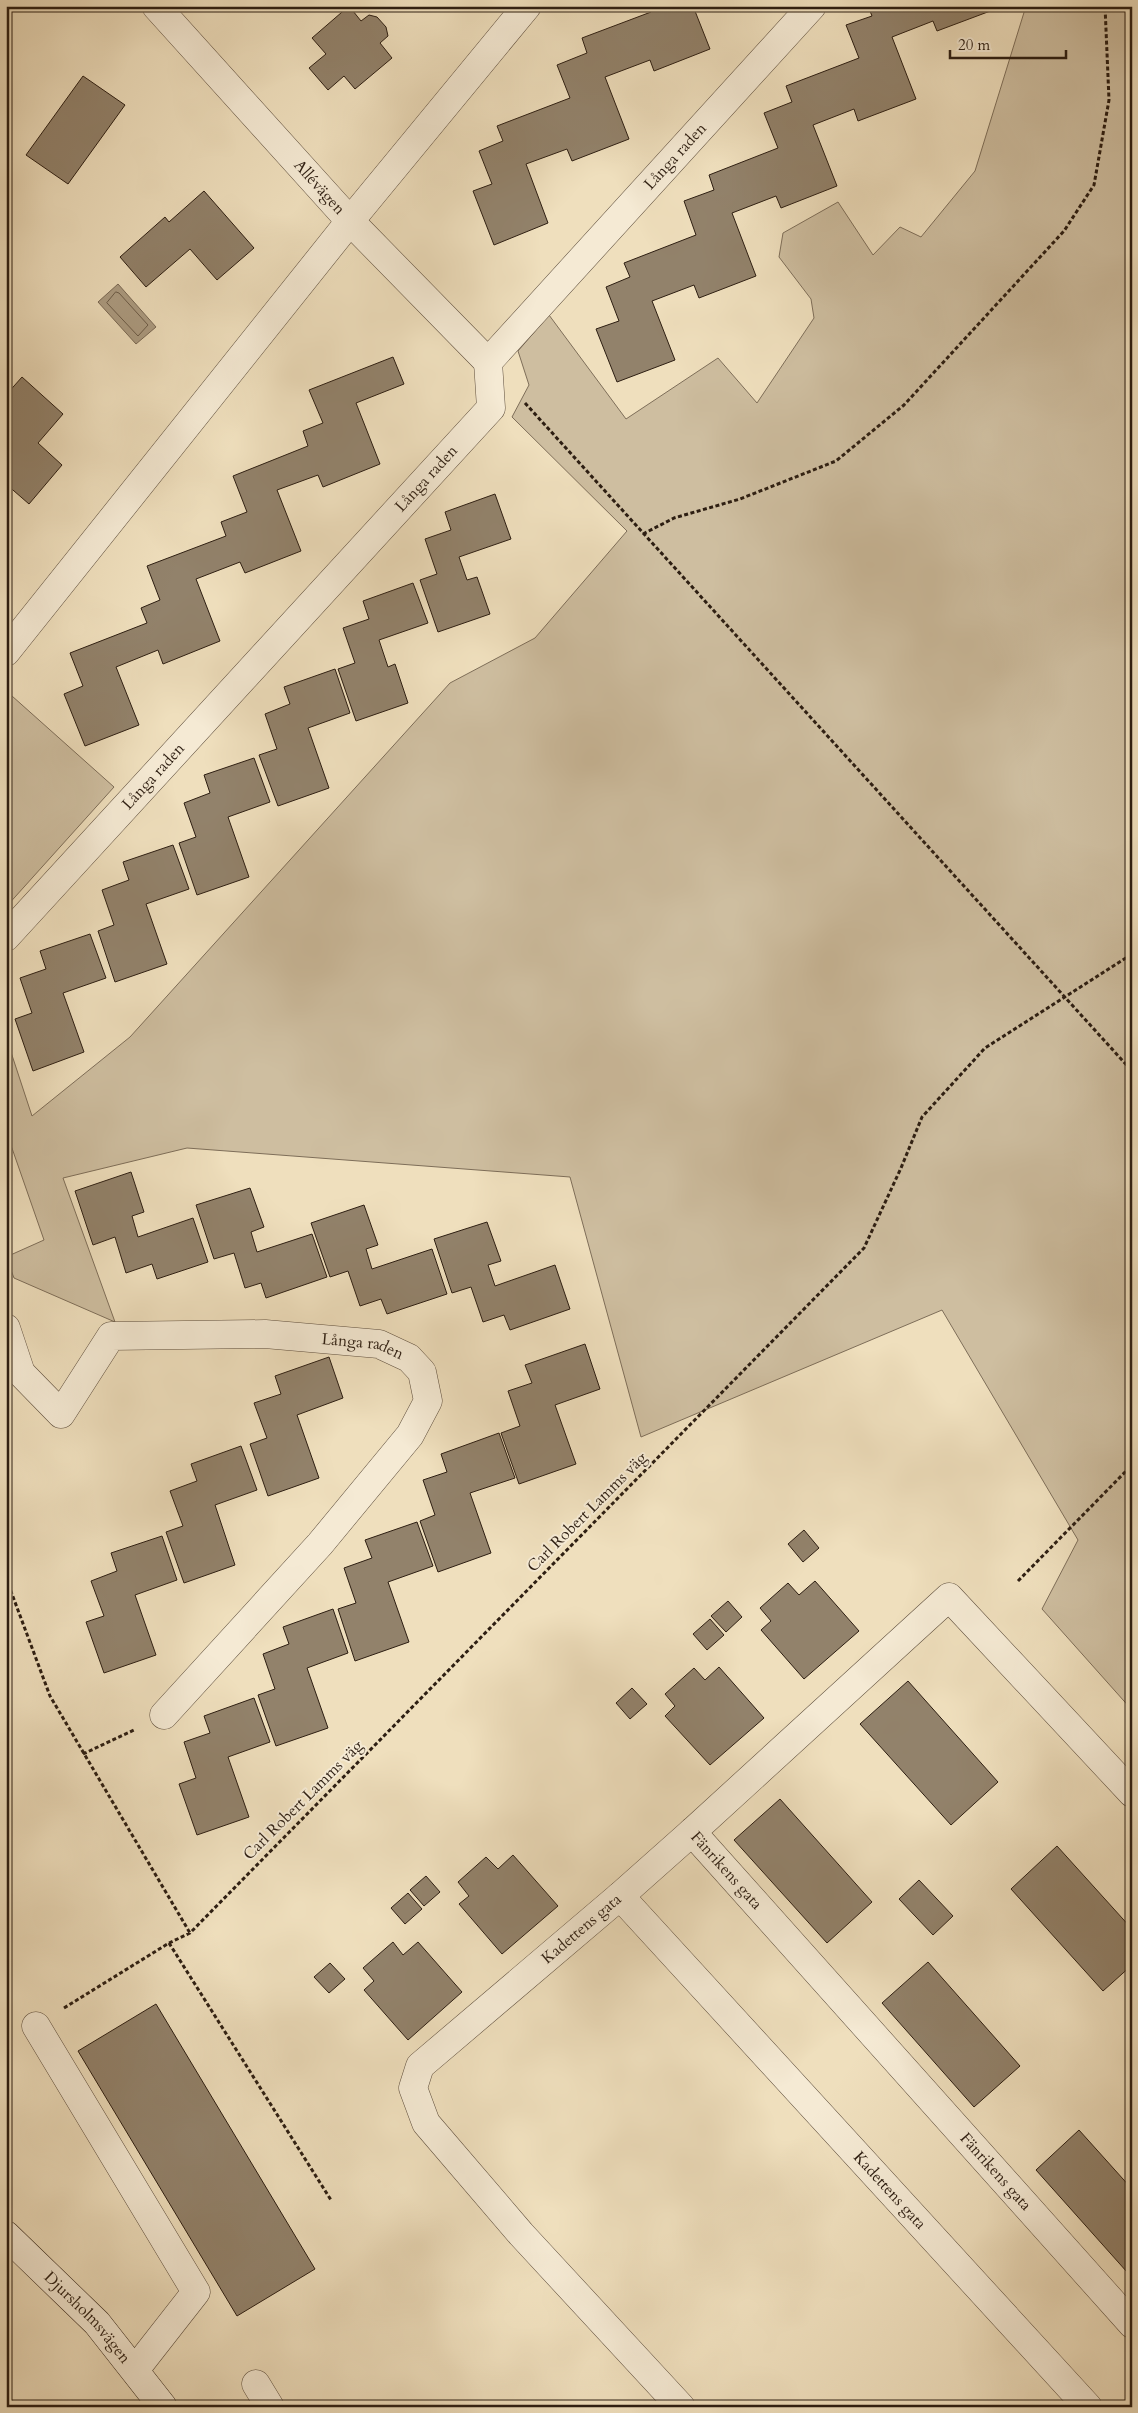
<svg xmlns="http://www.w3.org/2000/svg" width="1138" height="2413" viewBox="0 0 1138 2413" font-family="Cardo,serif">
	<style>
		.green { fill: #cebea0; stroke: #7e6e59 }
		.water { fill: #ad9d83; stroke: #7a6a56 }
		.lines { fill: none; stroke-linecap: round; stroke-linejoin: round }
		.shore { stroke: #6d5e4a; stroke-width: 1 }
		.building { fill: #92826b; stroke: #2d1e12 }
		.street-casing { stroke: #5e4e3d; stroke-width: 29 }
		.secondary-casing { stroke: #2d1e12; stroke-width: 29 }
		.path { stroke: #2d1e12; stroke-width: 3; stroke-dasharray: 4 2.5; stroke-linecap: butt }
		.street { stroke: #f5ead4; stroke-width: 28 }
		.secondary { stroke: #f5ead4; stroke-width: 28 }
		.labels { text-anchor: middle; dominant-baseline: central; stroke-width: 4; stroke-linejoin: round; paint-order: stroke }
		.street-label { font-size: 16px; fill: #2d1e12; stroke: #f5ead4 }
	</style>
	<rect width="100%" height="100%" fill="#efdfbd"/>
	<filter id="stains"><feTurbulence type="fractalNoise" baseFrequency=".004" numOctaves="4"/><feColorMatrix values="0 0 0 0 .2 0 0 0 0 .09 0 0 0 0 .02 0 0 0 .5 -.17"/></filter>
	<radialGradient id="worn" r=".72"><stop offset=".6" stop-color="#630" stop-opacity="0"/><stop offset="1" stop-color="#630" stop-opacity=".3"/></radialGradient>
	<path class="green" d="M1026 6H1132V1710L1042 1609 1078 1540 942 1310 641 1437 570 1177 187 1148 63 1178 115 1322 14 1278 6 1257 44 1240 6 1131V1037L32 1116 130 1037 450 683 535 638 627 531 512 417 529 385 518 351 549 315 626 419 718 358 757 403 814 318 811 299 779 257 783 233 838 202 873 255 900 227 921 237 975 171Z
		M12 696 114 787 6 907V703Z"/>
	<path class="water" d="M118 284 156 327 136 344 98 302Z"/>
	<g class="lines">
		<path class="shore" d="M116 292 119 293 148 325 138 336 107 303Z"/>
	</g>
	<path class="building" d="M349 6 361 21 369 15 377 17 386 27 388 36 380 43 392 58 355 89 344 76 328 90 309 68 326 54 312 38Z
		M649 6H693L710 49 654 71 650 60 605 77 629 139 572 161 567 149 526 164 548 223 494 245 473 191 492 184 479 151 503 141 497 126 570 98 557 65 587 53 582 38 651 12Z
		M868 6H991L993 10 937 31 933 21 892 37 916 99 858 121 854 109 813 125 837 186 781 208 776 196 732 213 756 276 699 298 694 285 652 301 675 360 617 382 596 329 619 321 606 287 630 277 624 263 696 235 684 201 714 190 709 175 778 148 764 113 792 102 786 86 859 58 846 25 872 16Z
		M83 76 125 105 68 184 26 155Z
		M204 191 254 248 217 280 190 249 146 287 120 257 165 217 169 222Z
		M393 357 404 384 356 403 380 464 323 487 318 475 277 490 301 551 245 573 240 562 196 579 220 641 163 664 158 650 116 667 139 725 85 746 64 694 83 686 70 653 147 623 141 608 160 600 147 566 226 536 221 522 247 512 233 476 308 446 303 431 323 423 309 390Z
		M22 377 63 414 38 443 62 465 29 504 6 484V395Z
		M495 494 511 539 459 557 467 580 477 577 490 614 438 632 420 580 437 574 425 539 451 530 445 512Z
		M413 583 428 623 379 640 388 667 395 664 408 703 356 721 338 669 355 663 343 628 369 619 363 601Z
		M335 669 350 713 308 728 329 788 278 806 259 755 277 749 265 714 290 704 284 687Z
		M254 758 270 802 228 817 249 877 197 895 179 843 196 837 184 803 210 793 204 775Z
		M173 845 189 889 146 904 167 964 115 982 98 931 114 925 102 890 129 880 123 862Z
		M90 934 106 978 63 993 84 1052 33 1071 15 1019 32 1013 20 978 46 969 40 951Z
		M131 1172 144 1212 132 1216 138 1237 193 1218 208 1262 157 1279 152 1264 126 1273 115 1237 93 1245 75 1191Z
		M250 1188 264 1227 251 1232 257 1252 312 1234 327 1277 266 1298 261 1283 245 1288 234 1253 214 1259 196 1205Z
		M364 1205 378 1245 366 1249 372 1269 432 1249 447 1294 387 1314 381 1299 360 1306 348 1271 330 1277 311 1223Z
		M487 1222 501 1261 488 1265 495 1286 555 1265 570 1309 510 1330 504 1315 483 1322 471 1287 452 1293 434 1239Z
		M585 1344 600 1389 555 1405 576 1464 519 1484 501 1433 520 1426 508 1391 532 1383 525 1365Z
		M329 1357 343 1398 297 1415 319 1478 268 1496 250 1444 267 1438 254 1403 281 1394 275 1376Z
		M499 1433 515 1478 470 1493 491 1553 438 1572 420 1521 435 1515 423 1480 447 1472 441 1454Z
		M241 1446 257 1490 215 1505 235 1565 184 1583 166 1532 183 1526 170 1491 197 1481 191 1464Z
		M417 1522 433 1566 388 1582 409 1642 355 1661 338 1609 356 1603 344 1568 372 1558 365 1540Z
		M804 1530 819 1548 803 1562 788 1544Z
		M162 1536 177 1580 135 1595 156 1655 104 1673 86 1622 104 1616 91 1581 117 1571 111 1553Z
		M815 1581 859 1631 804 1679 761 1630 771 1621 760 1608 788 1583 799 1595Z
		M728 1601 742 1617 726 1632 711 1616Z
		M333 1609 348 1653 307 1668 328 1728 276 1746 258 1695 275 1689 263 1654 289 1644 283 1627Z
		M710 1619 724 1635 707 1650 693 1634Z
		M719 1667 764 1718 710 1765 665 1716 675 1706 665 1694 694 1668 705 1680Z
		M908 1681 998 1782 951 1825 860 1724Z
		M632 1688 647 1704 630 1719 616 1703Z
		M254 1698 270 1742 228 1757 249 1817 197 1835 179 1784 196 1778 184 1742 210 1733 204 1716Z
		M780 1799 872 1902 827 1943 734 1840Z
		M1057 1846 1132 1929V1965L1103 1991 1011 1889Z
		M513 1855 558 1906 502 1954 459 1904 469 1896 458 1882 486 1857 498 1869Z
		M426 1876 440 1892 424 1906 410 1890Z
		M919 1880 953 1916 933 1935 899 1899Z
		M408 1893 422 1909 405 1924 391 1908Z
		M393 1942 403 1955 418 1942 462 1992 408 2040 364 1990 374 1981 363 1968Z
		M928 1962 1020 2066 974 2107 882 2003Z
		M330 1963 345 1979 329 1993 314 1977Z
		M156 2004 315 2269 237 2316 78 2051Z
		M1079 2130 1132 2189V2268L1127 2272 1036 2170Z
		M6 2395 20 2407H6Z"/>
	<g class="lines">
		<g class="street-casing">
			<g id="street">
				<path id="s1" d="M156 6 350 221 488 362"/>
				<path d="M6 652 350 221 527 6"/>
				<path id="s2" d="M6 937 491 408 488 362 812 6"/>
				<path id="s3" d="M6 1328 21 1373 61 1414 111 1336 265 1334 379 1344 409 1358 422 1372 428 1401 410 1435 320 1544 164 1715"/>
				<path id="s4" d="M1132 1793 949 1597 692 1832 1132 2324"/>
				<path d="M620 1896 692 1832"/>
				<path d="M36 2026 196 2292 135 2370"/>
				<path d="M256 2384 270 2407"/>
				<path id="s5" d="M681 2407 521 2234 426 2123 413 2088 420 2066 620 1896 1088 2407"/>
			</g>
		</g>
		<g class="secondary-casing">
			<g id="secondary">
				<path id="s6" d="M6 2235 97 2323 163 2407"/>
			</g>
		</g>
		<path class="path" d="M525 403 1132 1071
			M643 534 674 518 740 499 836 461 904 405 1064 231 1094 185 1109 100 1105 6
			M6 1578 50 1696 190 1933
			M1018 1581 1132 1465
			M83 1754 134 1730
			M169 1943 331 2200
			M64 2008 169 1943 190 1933 864 1248 901 1168 922 1117 985 1048 1132 954"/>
		<use href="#street" class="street"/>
		<use href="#secondary" class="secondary"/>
	</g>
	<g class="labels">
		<g class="street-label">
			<text stroke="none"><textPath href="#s2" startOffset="1042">Långa raden</textPath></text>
			<text stroke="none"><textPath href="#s1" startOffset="244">Allévägen</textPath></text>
			<text stroke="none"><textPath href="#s2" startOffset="622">Långa raden</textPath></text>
			<text stroke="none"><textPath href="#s2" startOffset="218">Långa raden</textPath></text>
			<text stroke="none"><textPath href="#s3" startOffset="450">Långa raden</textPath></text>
			<text transform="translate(587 1512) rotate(-45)">Carl Robert Lamms väg</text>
			<text transform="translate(303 1800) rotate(-45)">Carl Robert Lamms väg</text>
			<text stroke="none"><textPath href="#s4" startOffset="668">Fänrikens gata</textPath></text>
			<text stroke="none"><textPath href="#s5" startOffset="654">Kadettens gata</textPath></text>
			<text stroke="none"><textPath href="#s4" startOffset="1072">Fänrikens gata</textPath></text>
			<text stroke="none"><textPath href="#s5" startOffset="1104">Kadettens gata</textPath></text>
			<text stroke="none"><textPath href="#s6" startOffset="116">Djursholmsvägen</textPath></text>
		</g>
	</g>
	<rect width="1138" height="2413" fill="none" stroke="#efdfbd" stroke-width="25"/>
	<rect x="8" y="8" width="1123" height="2398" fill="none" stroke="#2d1e12" stroke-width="2.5"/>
	<rect x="12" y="12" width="1113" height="2388" fill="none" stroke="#2d1e12"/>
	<path d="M950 50v8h116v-8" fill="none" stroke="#2d1e12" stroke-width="2.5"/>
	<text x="958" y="50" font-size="15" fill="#2d1e12" stroke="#f5ead4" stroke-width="4" paint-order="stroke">20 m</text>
	<rect width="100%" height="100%" filter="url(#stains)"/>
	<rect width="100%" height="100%" fill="url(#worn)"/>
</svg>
